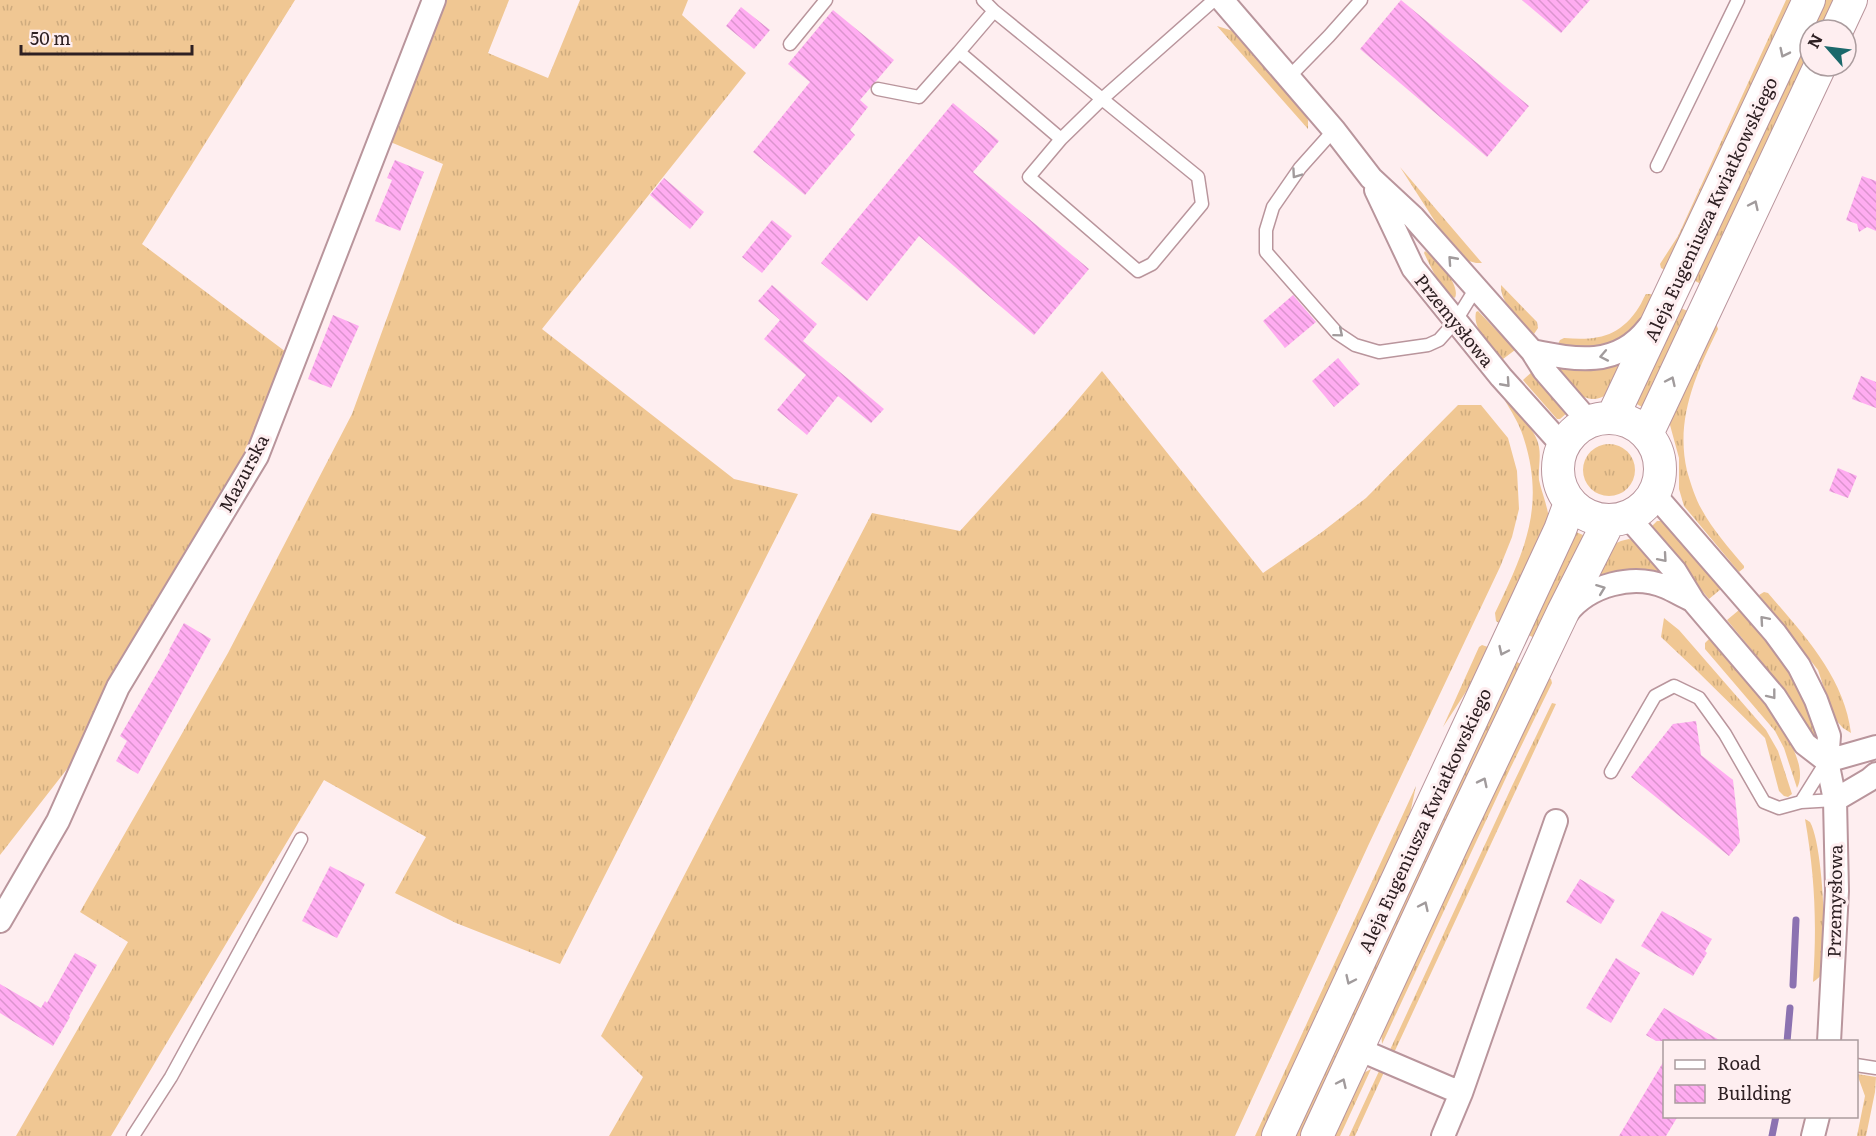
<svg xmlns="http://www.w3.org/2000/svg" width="1876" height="1136" viewBox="0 0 1876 1136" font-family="Literata,serif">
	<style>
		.grass { fill: url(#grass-tufts) }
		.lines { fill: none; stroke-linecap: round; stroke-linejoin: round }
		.stream { stroke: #8c72b1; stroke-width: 7 }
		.building { fill: url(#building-back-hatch) }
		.lane-casing { stroke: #b9959c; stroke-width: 15 }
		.street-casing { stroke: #b9959c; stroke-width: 26 }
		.secondary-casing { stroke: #b9959c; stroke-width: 34 }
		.lane { stroke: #fff; stroke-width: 12 }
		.street { stroke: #fff; stroke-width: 22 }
		.secondary { stroke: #fff; stroke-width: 32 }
		.oneway { stroke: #a19b9c }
		.labels { text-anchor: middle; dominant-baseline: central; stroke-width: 6; stroke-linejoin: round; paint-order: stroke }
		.street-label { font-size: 18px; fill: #2e2023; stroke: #feeef0 }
	</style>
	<defs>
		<pattern id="grass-tufts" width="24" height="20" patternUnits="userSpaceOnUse" patternTransform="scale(1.5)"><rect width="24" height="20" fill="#f0c793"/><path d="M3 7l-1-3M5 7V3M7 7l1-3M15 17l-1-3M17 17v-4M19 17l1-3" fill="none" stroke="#ceab7e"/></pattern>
		<pattern id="building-back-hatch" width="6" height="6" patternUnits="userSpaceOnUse" patternTransform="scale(1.5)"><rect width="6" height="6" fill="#ffacf1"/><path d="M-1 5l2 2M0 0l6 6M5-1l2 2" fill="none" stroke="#db94ce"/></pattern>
	</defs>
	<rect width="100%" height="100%" fill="#feeef0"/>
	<path class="grass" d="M0 0H295L142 244 302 364 120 701 0 855Z
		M445 0H509L488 53 548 78 580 0H688L682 15 746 73 542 329 734 479 798 494 560 964 456 923 395 893 426 837 324 780 111 1136H16L128 942 80 912 228 653 352 414 443 164 388 141Z
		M1786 0H1795L1667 271 1661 268 1660 264 1678 236Z
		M1823 0H1836L1822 30H1810V56L1703 285 1691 279Z
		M1217 26 1233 31 1300 106 1308 120V129Z
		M1400 167 1482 263H1476L1469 261 1438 226Z
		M1425 251C1436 259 1461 284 1455 298 1441 291 1431 267 1424 253Z
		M1501 285 1537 322 1538 328 1534 334C1521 321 1500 304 1501 285Z
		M1646 294H1650L1656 296 1643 320 1624 338 1598 349 1557 346 1560 340 1564 338C1597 341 1620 337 1639 307 1642 303 1643 298 1646 294Z
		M1678 307 1690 312 1646 406 1642 407 1635 403Z
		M1478 311 1515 350 1503 359C1492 347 1472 330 1476 312Z
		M1716 323 1718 329C1696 374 1675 419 1687 471 1691 484 1695 498 1702 510 1713 530 1729 548 1744 566V568L1739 572 1684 506 1679 489V458L1670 425V415Z
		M1624 362 1606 395C1583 410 1565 380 1553 364Z
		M1102 371 1263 573 1322 532 1366 498 1458 405H1481L1508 438 1517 471 1519 509 1512 537 1500 567 1368 846 1235 1136H609L643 1077 601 1036 872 513 960 531 1065 415Z
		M1533 371 1567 413 1560 419H1557L1523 380Z
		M1504 399C1516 413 1536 428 1539 447 1541 458 1538 469 1539 480 1542 494 1548 506 1549 521L1502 625 1496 621 1495 613C1525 550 1546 506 1523 436 1519 423 1511 411 1504 399Z
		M1583 470a26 26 0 1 1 52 0a26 26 0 1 1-52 0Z
		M1657 521H1663L1721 589 1709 599 1651 531 1652 526Z
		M1576 532 1583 535 1584 538 1537 639 1526 634Z
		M1629 539 1637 542 1666 575 1597 581C1602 560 1605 543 1629 539Z
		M1764 592 1768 593C1804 635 1844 677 1851 733L1843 728 1834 718 1818 670 1759 595Z
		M1739 610C1761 635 1784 661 1799 690 1808 705 1813 723 1820 739L1817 741 1788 694 1727 620Z
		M1664 618 1679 630 1766 730 1778 751 1792 794 1788 797 1784 796 1779 791 1765 738 1696 670 1661 637Z
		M1710 638C1733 666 1817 751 1797 788L1784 748 1775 731 1705 649V643Z
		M1482 645 1491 648 1486 661 1443 727 1479 647Z
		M1513 660 1525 666 1305 1136H1291Z
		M1547 677 1551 679 1552 683 1510 769 1382 1044 1381 1031Z
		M1552 703 1556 704 1393 1055 1389 1052 1512 786Z
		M1416 786 1408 823 1264 1136H1255Z
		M1805 819 1810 822C1823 845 1827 944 1822 972 1821 977 1817 979 1813 982 1817 923 1815 877 1805 819Z
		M1371 1069 1340 1136H1332L1360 1075Z
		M1380 1069 1385 1070 1355 1136H1349Z
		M1857 1074 1876 1077 1875 1092 1866 1136H1857L1865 1096Z"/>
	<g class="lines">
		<path class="stream" d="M1793 985 1796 920
			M1787 1042 1790 1008
			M1772 1136 1776 1116"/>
	</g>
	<path class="building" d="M1401 0 1529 106 1487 157 1360 49Z
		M1522 0H1590L1561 33Z
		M741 7 770 30 754 49 726 26Z
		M833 10 894 60 860 100 868 107 850 130 855 135 805 195 753 152 810 82 788 64Z
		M953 103 999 141 973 172 1089 269 1034 335 919 236 867 301 821 263Z
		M395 160 424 172 400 231 375 221 392 180 387 178Z
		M1862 176 1876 181V231L1867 227 1859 232 1857 224 1846 220Z
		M664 178 704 212 690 229 650 195Z
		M772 220 792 236 762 273 742 257Z
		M772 285 817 324 803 341 884 409 871 423 838 396 807 435 777 410 806 375 764 339 780 320 758 301Z
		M1293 295 1316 322 1285 348 1263 321Z
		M333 315 359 326 331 388 308 379Z
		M1338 358 1360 384 1334 407 1312 381Z
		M1861 376 1876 382V408L1852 399Z
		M1838 468 1857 476 1848 498 1829 491Z
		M184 623 211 639 138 774 116 761 127 741 120 736 170 651 169 650Z
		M1696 721 1701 755 1733 780 1740 842 1729 856 1631 777 1673 724Z
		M330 866 365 884 337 938 302 921Z
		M1580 879 1615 900 1601 924 1566 902Z
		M1662 911 1712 939 1705 951 1707 953 1693 976 1641 946Z
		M75 953 97 965 69 1016 70 1017 53 1046 0 1013V984L41 1008 45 1001 47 1003Z
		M1616 958 1640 973 1611 1023 1586 1008Z
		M1664 1008 1721 1041H1656L1646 1035Z
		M1665 1059V1116H1678L1666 1136H1619Z"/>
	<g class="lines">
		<g class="lane-casing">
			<path id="lane" d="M983 0 994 11
				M790 44 826 0
				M1288 78 1329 36 1361 0
				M878 89 919 97 959 52
				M1334 130 1300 168 1273 207 1266 230V252L1337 333 1355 345 1379 352 1428 345 1439 340 1455 322 1476 288
				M1061 139 959 52 994 11 1198 177 1202 204 1152 264 1138 271 1029 177 1061 139 1102 99 1214 0
				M1657 166 1738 0
				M1611 772 1655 696 1674 686 1699 698 1725 734 1764 802 1779 808 1801 802 1835 800
				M1801 802 1826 762
				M1856 1065 1876 1068
				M133 1136 171 1077 301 839"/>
		</g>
		<g class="street-casing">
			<path id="street" d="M1222 0 1334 130 1371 178 1413 217 1532 351 1544 370 1589 422
				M1376 190 1413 268 1501 377 1563 446
				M1532 351C1576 360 1617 368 1648 328
				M1654 494 1775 633 1799 666 1816 700 1829 736 1827 761 1835 800 1837 891 1829 1042
				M1628 517 1675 571 1694 602 1775 697 1805 744 1827 761
				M1567 613C1589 585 1633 573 1666 587 1675 591 1683 596 1692 600
				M1827 761 1876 747
				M1835 800 1869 780 1876 774
				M0 921 58 821 118 687 257 456 434 0
				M1358 1049 1461 1093 1443 1136
				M1461 1093 1556 821
				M1813 1136 1818 1116"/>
		</g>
		<g class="secondary-casing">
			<path id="secondary" d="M1837 30 1851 0
				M1558 469a51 51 0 1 1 102 0a51 51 0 1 1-102 0Z
				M1612 418 1809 0
				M1647 434 1820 66
				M1278 1136 1560 530 1570 503
				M1317 1136 1457 834 1563 612 1609 521"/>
		</g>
		<use href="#lane" class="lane"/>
		<use href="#street" class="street"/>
		<use href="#secondary" class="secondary"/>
	</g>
	<defs><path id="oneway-chevron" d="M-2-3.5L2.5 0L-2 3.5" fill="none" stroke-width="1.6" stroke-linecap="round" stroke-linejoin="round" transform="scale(1.5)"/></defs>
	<g class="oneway">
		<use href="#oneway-chevron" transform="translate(1784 53) rotate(116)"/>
		<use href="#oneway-chevron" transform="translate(1296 174) rotate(125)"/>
		<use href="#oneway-chevron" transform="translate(1754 205) rotate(-65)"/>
		<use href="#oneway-chevron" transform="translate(1452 260) rotate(-132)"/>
		<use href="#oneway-chevron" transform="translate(1339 333) rotate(40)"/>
		<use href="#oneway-chevron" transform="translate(1604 356) rotate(169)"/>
		<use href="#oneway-chevron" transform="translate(1671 381) rotate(-65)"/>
		<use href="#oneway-chevron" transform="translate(1506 383) rotate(48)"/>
		<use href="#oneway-chevron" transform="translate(1663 558) rotate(49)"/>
		<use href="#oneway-chevron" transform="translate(1601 589) rotate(-21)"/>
		<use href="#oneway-chevron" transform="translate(1764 620) rotate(-131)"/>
		<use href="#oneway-chevron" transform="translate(1503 651) rotate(115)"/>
		<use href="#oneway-chevron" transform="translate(1772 695) rotate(52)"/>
		<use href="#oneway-chevron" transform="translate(1483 782) rotate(-64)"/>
		<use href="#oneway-chevron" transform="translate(1424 906) rotate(-65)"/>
		<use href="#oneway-chevron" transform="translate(1350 980) rotate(115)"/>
		<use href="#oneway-chevron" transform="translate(1342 1083) rotate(-65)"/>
	</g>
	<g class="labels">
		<g class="street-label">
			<text transform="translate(1710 209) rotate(-65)">Aleja Eugeniusza Kwiatkowskiego</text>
			<text transform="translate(1455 320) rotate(51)">Przemysłowa</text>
			<text transform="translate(243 473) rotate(-62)">Mazurska</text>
			<text transform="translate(1424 820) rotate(-65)">Aleja Eugeniusza Kwiatkowskiego</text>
			<text transform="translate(1834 901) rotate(-89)">Przemysłowa</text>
		</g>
	</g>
	<rect x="1663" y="1040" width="195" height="78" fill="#feeef0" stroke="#ab9c9e" stroke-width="1.5"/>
	<rect x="1675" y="1060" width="30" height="9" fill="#ffffff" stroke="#ab9c9e" stroke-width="1.5"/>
	<text x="1717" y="1070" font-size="18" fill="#2e2023">Road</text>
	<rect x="1675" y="1085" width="30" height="18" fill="url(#building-back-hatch)" stroke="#ab9c9e" stroke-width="1.5"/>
	<text x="1717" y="1100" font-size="18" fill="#2e2023">Building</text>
	<g transform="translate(1828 48) rotate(298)"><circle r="28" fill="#feeef0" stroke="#ab9c9e" stroke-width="1.5"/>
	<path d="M0-4.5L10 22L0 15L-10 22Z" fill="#1b686b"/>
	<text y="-9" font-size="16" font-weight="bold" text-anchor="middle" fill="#2e2023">N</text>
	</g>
	<path d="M21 45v9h171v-9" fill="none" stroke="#2e2023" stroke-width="3"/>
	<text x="30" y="45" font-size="18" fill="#2e2023" stroke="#feeef0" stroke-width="4.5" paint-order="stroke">50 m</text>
</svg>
